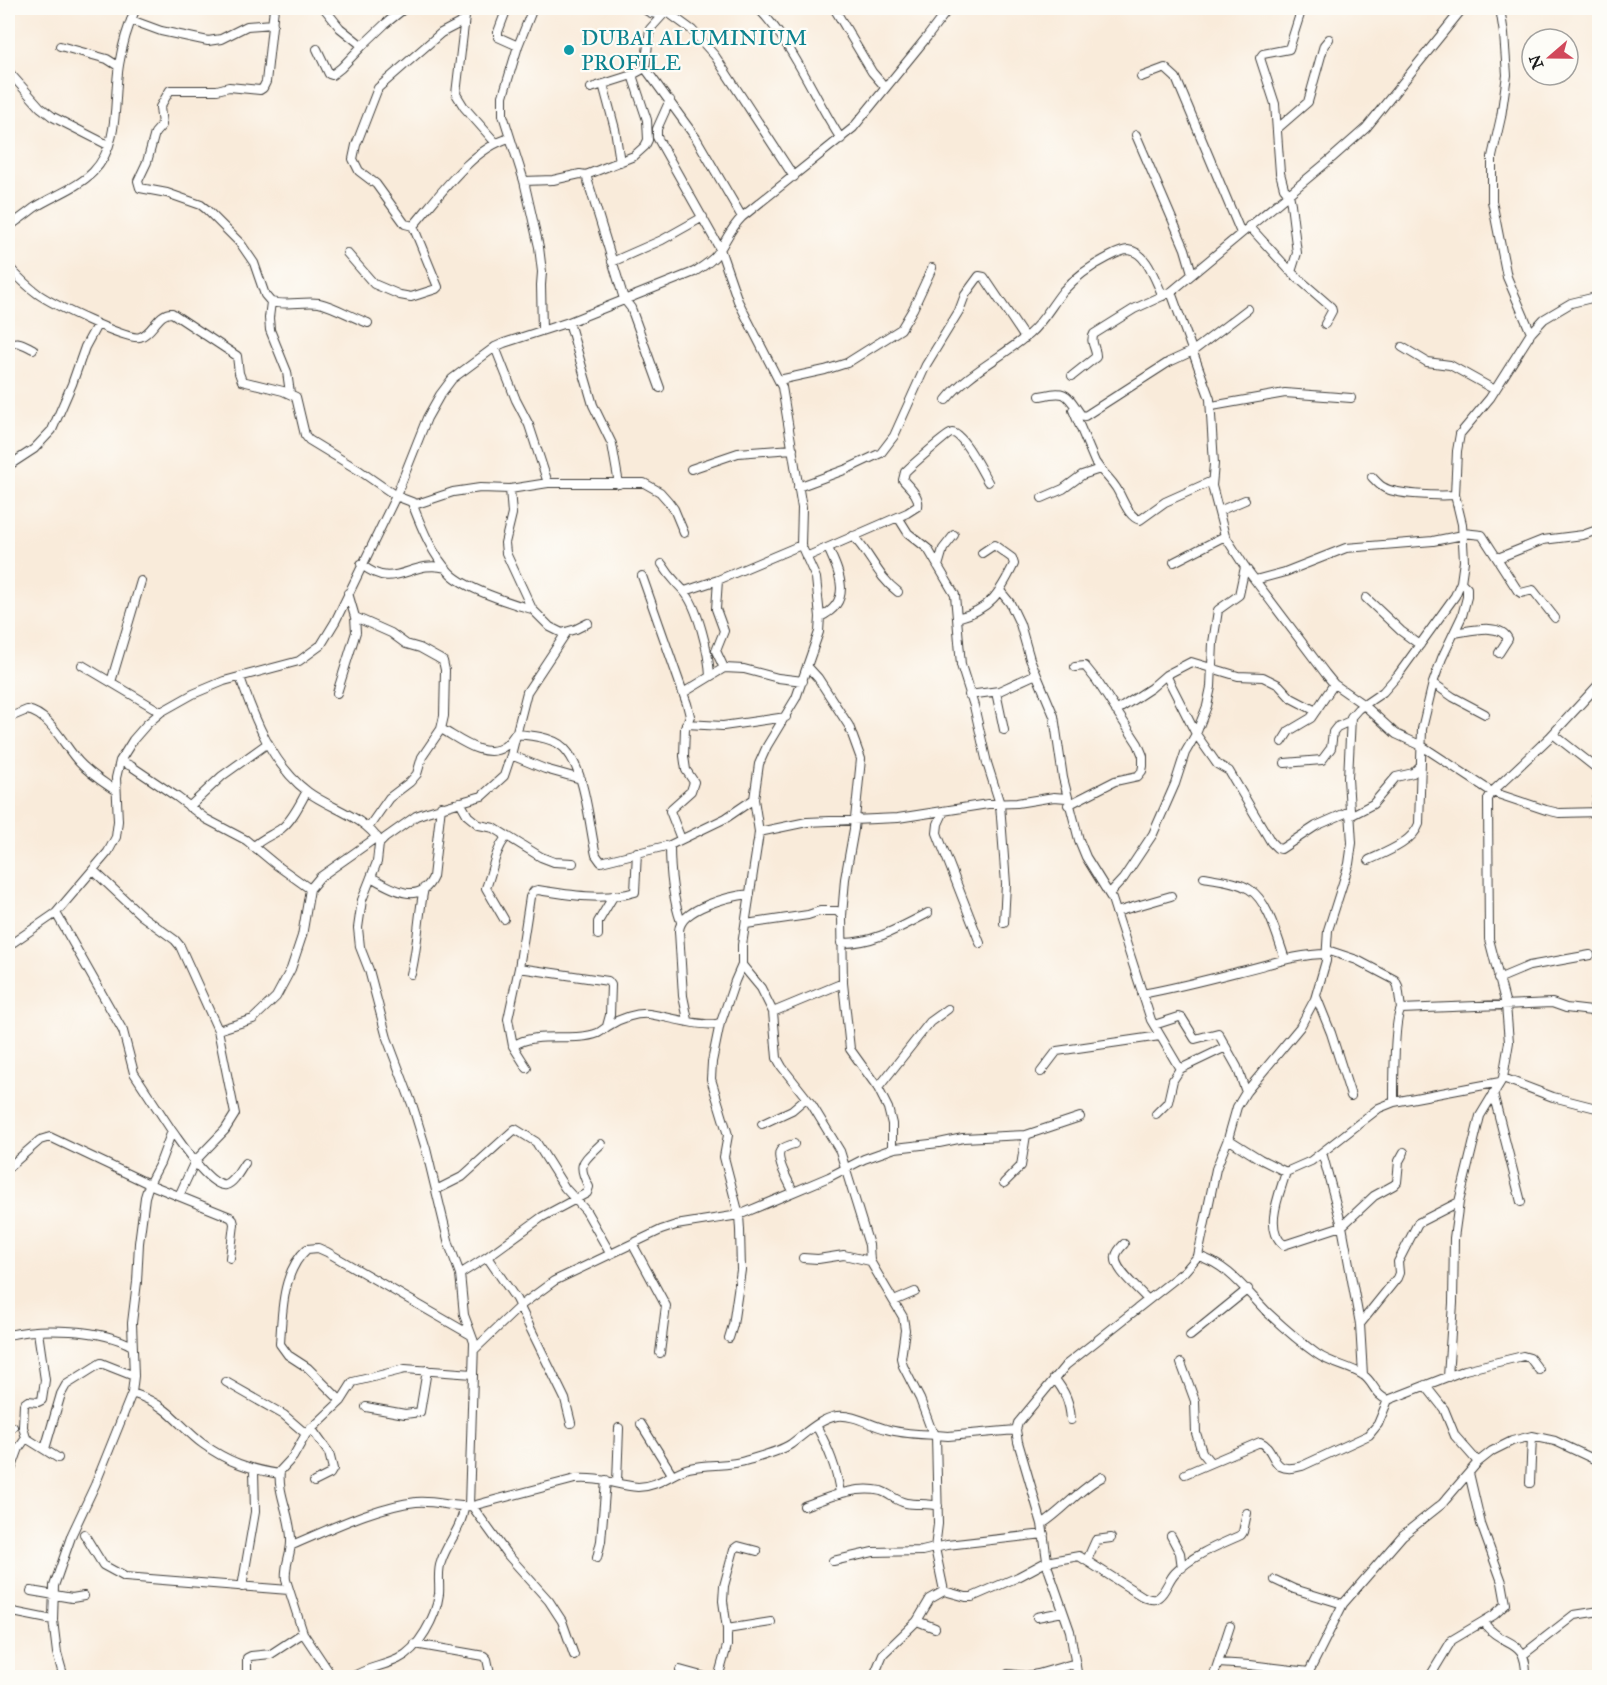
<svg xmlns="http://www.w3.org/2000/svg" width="1607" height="1685" viewBox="0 0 1607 1685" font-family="'IM FELL Great Primer',serif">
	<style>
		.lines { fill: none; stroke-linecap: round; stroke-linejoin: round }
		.minor-casing { stroke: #3d3b38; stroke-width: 10 }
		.minor { stroke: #fff; stroke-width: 8 }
		.culture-dot { fill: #0f9aa8; stroke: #fdfcf7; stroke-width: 2 }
		.labels { text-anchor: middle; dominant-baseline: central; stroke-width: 4.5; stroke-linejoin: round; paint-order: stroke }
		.culture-label { font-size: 22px; fill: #0d838f; stroke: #fdfcf7; text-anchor: start }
	</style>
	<rect width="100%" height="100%" fill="#fdfcf7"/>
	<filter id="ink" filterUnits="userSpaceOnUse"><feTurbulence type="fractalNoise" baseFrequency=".0167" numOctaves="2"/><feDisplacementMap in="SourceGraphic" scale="12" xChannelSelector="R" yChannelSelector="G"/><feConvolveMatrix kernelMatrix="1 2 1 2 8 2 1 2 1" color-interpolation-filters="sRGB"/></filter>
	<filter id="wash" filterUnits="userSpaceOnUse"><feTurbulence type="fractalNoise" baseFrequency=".008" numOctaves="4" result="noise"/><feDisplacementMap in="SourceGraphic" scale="24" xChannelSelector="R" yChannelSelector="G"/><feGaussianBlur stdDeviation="1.35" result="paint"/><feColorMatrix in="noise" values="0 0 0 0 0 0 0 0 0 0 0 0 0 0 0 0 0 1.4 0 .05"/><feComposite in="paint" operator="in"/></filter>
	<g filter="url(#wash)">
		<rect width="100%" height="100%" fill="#f9ebda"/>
	</g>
	<g filter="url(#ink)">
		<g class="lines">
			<g class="minor-casing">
				<path id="minor" d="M274 8 266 82 263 88 260 90 229 87 217 90H170L160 107 162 125 155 133 147 162 138 181 140 188 167 193 201 205 206 209 241 244 254 263 265 295 271 302 269 318 270 330 287 372 290 393
					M324 8 340 28 360 44H364L385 24 405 8
					M466 8 456 94 464 107 495 142
					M507 8 498 32V37L518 46
					M533 8 518 46 503 96V115L524 181 539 247 542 272 541 285 542 330
					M643 8C652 15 655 15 666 11L692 30 715 56 794 177
					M669 8 650 29 645 68 696 138 742 217
					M758 8C794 45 813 96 841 139
					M834 8 872 72 885 87
					M1500 8 1504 34 1507 75 1501 117 1492 157V201L1507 277 1531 333
					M131 20 161 31 208 41 221 39 247 26 273 24
					M60 46 107 59 118 66
					M317 49 329 74 332 75 341 68 364 44
					M8 71 40 107 53 117 108 145
					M1141 77 1165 68 1176 78 1241 233
					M603 84 615 129 620 162
					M591 88 632 75 645 68
					M670 100 657 129V137L720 249 738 301 782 387 802 508 801 545 816 578 820 617 819 632 796 698 767 746 759 764 754 799 759 832 758 840 742 945V965L761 988 773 1012 777 1058 782 1067 812 1105 840 1151 869 1245 870 1261 903 1317 905 1330 901 1358 903 1366 920 1399 931 1429 936 1435 948 1436 1016 1430
					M1278 128 1308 102 1324 45 1329 39
					M1136 135 1185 249 1192 273
					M586 175 634 156 645 146 648 140 647 120 632 75
					M524 181 553 180 580 174 586 175 624 299 631 308 660 388
					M413 226C439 196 472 148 510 138
					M1249 226 1291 272 1331 307 1332 311 1325 324
					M8 227C17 221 25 215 34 208 53 196 77 188 93 172 121 143 113 101 119 65 122 46 128 26 136 8
					M347 253 374 284 400 295 411 297 436 289 438 287 413 226 405 224 376 184 359 171 353 159 356 145 378 88 441 33 464 21
					M612 262 662 240 703 217
					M8 266C17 276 27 286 38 294 51 303 127 341 140 337 153 333 158 312 172 313L237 356 239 373 242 381 283 391 296 397 305 435 309 440 360 471 396 496 417 504 453 492 480 488 510 489 548 483H644L660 492 668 501 674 509 684 533
					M1291 272 1297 253 1291 204 1289 194 1284 188 1280 173 1275 104 1260 58 1263 54 1289 49 1302 8
					M1171 292 1210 399 1214 464 1212 486 1225 536 1245 567 1325 673 1334 684 1364 705 1396 734 1422 746 1492 792 1546 810 1559 813 1600 812
					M271 302C287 306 303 301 319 303 334 306 353 318 368 323
					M569 322 593 405 612 444 619 484
					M8 346C17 339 23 344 33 349
					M495 347 516 400 529 425 548 483
					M1402 347 1427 362 1450 365 1495 390
					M1072 376 1096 357C1097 349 1089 342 1094 334L1134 309 1171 292 1332 158 1366 128 1463 8
					M779 380 825 370 847 363 901 329 913 309 932 268
					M1040 396C1067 390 1066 393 1081 415L1085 416 1169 362 1193 351 1248 309
					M946 400C967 373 1003 357 1029 334 1043 322 1051 306 1063 291 1075 278 1091 266 1107 258 1113 255 1121 250 1128 250 1147 251 1156 283 1163 296
					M1212 406 1285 393 1351 398
					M1073 410 1095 462 1100 469
					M8 466 34 449 52 430 72 384 85 347 97 325
					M691 469 738 453 793 449
					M1372 477C1375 480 1379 485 1383 487 1395 495 1439 496 1455 495
					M798 487 847 469 881 453 894 436 926 365 959 311 965 295 979 276 984 277 1025 338
					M510 489 512 514 505 543 506 553 532 609 550 627 562 633 576 629 588 623
					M1042 498 1063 489 1082 475 1100 469C1107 476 1115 484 1119 493 1124 502 1129 517 1140 520L1165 502 1212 481
					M412 503C421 526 432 555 450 573 464 588 512 604 532 609
					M1219 511 1245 500
					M898 517 908 533 928 549 955 595 961 665 974 706 987 763 1000 804 1006 884 1004 923
					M1463 533 1482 535 1518 591 1521 593 1533 590 1555 618
					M853 536C871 555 877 576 898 592
					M806 557 907 513 918 506C920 496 909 487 903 480L905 472C911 466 948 433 952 433 963 433 982 472 988 482
					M1498 558 1543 540 1583 535 1600 529
					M1174 562 1225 536
					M361 564C395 593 411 558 446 568
					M662 564C670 577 674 580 683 590 698 606 709 654 710 676
					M938 566 943 549 954 535
					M642 576 687 704 690 716 685 728 684 756 686 770 694 782 691 791 672 808 670 811 681 839
					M718 580 716 609 724 631 716 651 724 668
					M1255 580 1285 572 1346 548 1433 541 1463 535
					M685 591 718 580 801 545
					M1001 592 1010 603 1020 624 1030 659 1054 716 1063 778 1079 840 1086 857 1112 899 1151 1020 1180 1069
					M1366 598 1401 631 1420 645
					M355 617 391 633 406 644 420 648 438 658 443 661 445 670 444 716 441 729 422 757 417 774 410 782 389 798 368 828
					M820 617C853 602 840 574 828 548
					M957 618C990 610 1000 593 1014 564L1012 558 994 545 982 553
					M1454 633C1470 631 1500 622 1508 639L1499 653
					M82 665 161 712
					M807 666 818 678 849 726 861 759 854 829 845 879 842 916 843 983 850 1049 878 1088 888 1108 892 1124V1149
					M1166 675 1196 734 1217 764 1229 771 1271 842 1277 848 1281 849 1316 826 1350 811
					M240 677C254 718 272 765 308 792 331 809 364 816 380 842
					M111 682 141 581
					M1433 683 1453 697 1485 714
					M996 692 1004 730
					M337 693 356 632 355 617 348 593
					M683 693 724 668 744 669 778 678 803 681
					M969 695 999 691 1036 674
					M1116 711 1151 688 1166 675 1191 662 1238 676 1263 677 1279 685 1291 698 1316 711
					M8 718 27 710C50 714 64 746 79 762 90 774 103 782 116 791
					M686 724 723 726 786 717
					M441 729C458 738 485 761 505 746 509 743 512 738 515 734 530 735 553 737 564 748 586 770 589 826 596 855L601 862 670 845 726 818 754 799
					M1553 734 1600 771
					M1282 742 1289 731 1311 718 1334 684
					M511 755 545 769 581 779
					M120 761 131 766 177 797 206 819 246 840 275 864 310 889
					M1285 763 1322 760 1331 748 1333 732 1337 727 1350 721
					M460 802 468 816 479 825 494 828 541 857 554 862 573 863
					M1068 805 1115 781 1138 776 1142 771 1143 766V756L1138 744 1097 681 1085 666 1075 667
					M189 807 222 776 268 743
					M944 811 938 824 937 833 980 943
					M1595 811 1600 786
					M1350 816 1373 804 1396 777 1413 773 1420 766
					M759 832 807 822 898 818 988 804 1017 803 1054 797 1067 798
					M670 845C670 872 672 896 681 922
					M253 847C262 838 273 835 282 828 293 819 300 803 307 791
					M1369 860C1386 852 1412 843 1419 824L1422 729 1433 683 1442 658 1462 616 1467 597V588L1461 582
					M93 870 142 916 175 940 180 946 218 1030 235 1114 225 1130 195 1161 179 1196
					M371 877C390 888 420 907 433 877L441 806
					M1204 877C1219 880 1236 881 1249 889 1268 900 1278 939 1285 959
					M1109 894 1123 879 1153 834 1175 784 1185 753 1196 734 1207 706 1211 687 1213 643 1218 610 1239 595 1245 567
					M1116 912 1171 896
					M56 913 123 1031 134 1073 172 1131 160 1163 149 1184 145 1197 139 1243 137 1282 132 1323 134 1376 132 1393 95 1485 72 1534 54 1586 53 1620 57 1653 64 1678
					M504 919 486 888C493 870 494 853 506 837
					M746 924 808 915 820 911H837L842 916
					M598 935V922L614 895
					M841 943C872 944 901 927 928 913
					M8 946 56 913 108 852 116 837 118 821 116 778 120 761 133 740 147 724 161 712 193 694 224 681 299 661 321 645 335 622 396 496 427 418 440 395 452 379 495 347 504 343 569 322 694 272C702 267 711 262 717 254 726 241 730 229 742 217L853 128 927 37 949 8
					M1327 950 1357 960 1395 980 1398 986 1401 1009
					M519 968 608 981 611 985 610 1015 607 1026
					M411 974C418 946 418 917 424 888
					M1498 979 1529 966 1590 955
					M1142 994C1174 988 1206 980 1237 972 1268 965 1296 954 1327 954
					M1316 996 1331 1033 1351 1096
					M773 1012 843 983
					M688 1020 683 996 679 931C680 908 731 896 750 894
					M720 1023 712 1062 711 1079 728 1135 724 1157 739 1215 740 1230 741 1270 733 1325 729 1338
					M1154 1025 1179 1017 1182 1018 1195 1039 1218 1033 1237 1067 1246 1092
					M218 1030 253 1019 276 997 291 969 302 936 310 889 320 877 377 837
					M513 1046C537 1030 572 1043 598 1033 602 1031 606 1027 610 1025 621 1018 636 1013 649 1014 665 1016 710 1030 721 1022L735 981 742 965
					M527 1068 513 1046 508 1019 519 968 530 897 534 891 538 890C568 895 605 901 635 892L637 852
					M1041 1072 1057 1051 1160 1036
					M1503 1078 1553 1097 1600 1109
					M878 1088 930 1022 948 1009
					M1493 1093 1521 1202
					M1394 1102C1394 1086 1394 1019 1401 1009L1552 1003 1566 1008 1600 1012
					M1156 1114 1168 1102 1173 1080 1180 1069 1226 1047
					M762 1124 792 1110 806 1098
					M172 1131C181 1143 210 1188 226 1185 234 1183 240 1170 245 1163
					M1228 1139 1260 1159 1286 1172 1311 1161 1379 1108 1394 1102 1500 1082
					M1323 1156 1342 1226 1360 1324 1363 1375
					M8 1168 40 1140 50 1137 149 1184 230 1217 233 1220 234 1224 230 1258
					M1286 1172C1280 1193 1263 1229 1284 1245L1342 1226 1374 1196 1394 1185 1397 1182 1399 1161 1404 1152
					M1004 1183 1021 1166 1026 1135
					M436 1190 462 1177 515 1129 536 1142 565 1188 586 1211 610 1253
					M793 1191C789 1182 774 1158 781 1150 784 1147 790 1145 794 1144
					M1124 1244C1121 1247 1117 1251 1116 1256 1113 1269 1139 1289 1147 1299
					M633 1245 666 1306 660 1353
					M1198 1256C1229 1265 1246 1291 1268 1313 1283 1327 1300 1342 1317 1354 1331 1364 1349 1366 1363 1375 1374 1382 1374 1395 1388 1400L1465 1370 1523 1356 1530 1358 1539 1370
					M487 1257 516 1299 565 1399 571 1423
					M803 1258 818 1259 844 1255 870 1261
					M460 1274 487 1257 542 1217 587 1193 589 1187C576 1163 583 1162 601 1144
					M894 1301 915 1292
					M1360 1324 1397 1278 1399 1273 1398 1262 1418 1223 1459 1202
					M8 1335C40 1327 103 1329 132 1346
					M1190 1336 1248 1289
					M475 1349 520 1306 554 1281 661 1230 676 1225 739 1215 829 1177 864 1159 895 1148 939 1143 963 1138 1026 1135 1080 1117
					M1181 1363 1195 1401 1196 1433 1202 1452 1210 1462
					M1448 1377 1453 1303 1454 1238 1459 1202 1480 1116 1503 1078 1509 1042 1506 1005 1489 939 1488 799 1492 792 1550 737 1600 683
					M1054 1378C1065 1391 1070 1403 1071 1420
					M226 1382 284 1415 306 1434
					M1425 1385 1444 1409 1455 1436 1478 1462
					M132 1393C144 1397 155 1402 165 1410 178 1420 189 1434 203 1444 228 1462 249 1469 279 1474
					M341 1401 308 1368 288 1355 280 1344C282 1313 282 1271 307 1249L318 1248 327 1252 471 1335
					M366 1407 405 1414 420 1412 427 1370
					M641 1424 672 1474
					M816 1425C828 1448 837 1468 840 1494
					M311 1428 329 1453 333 1469 330 1474 314 1482
					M8 1429 13 1427
					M26 1438 23 1427 24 1404 28 1401 38 1402 42 1400 45 1380 38 1332
					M45 1449 61 1394 66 1385 101 1363 134 1376
					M1185 1474 1260 1442C1278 1449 1268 1476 1302 1466L1369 1435 1378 1424 1388 1400
					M8 1478 19 1448 26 1438 58 1458
					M617 1482 619 1428
					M1530 1483 1532 1436
					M469 1506 474 1342 464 1315 460 1274 449 1244 426 1149 413 1107 387 1038 369 970 360 947 358 928 362 900 377 862 379 844 385 838 416 816 427 812 482 796 504 776 511 755 527 692 566 633
					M472 1506 506 1553 549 1601 562 1621 574 1655
					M804 1506C827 1498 855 1485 881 1491 890 1494 896 1501 906 1503 917 1505 927 1503 938 1506
					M1042 1524C1064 1510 1079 1489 1102 1477
					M84 1534 103 1565 125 1577 289 1590
					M1171 1536 1180 1553 1182 1568
					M292 1545C328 1530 377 1506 416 1502 436 1500 453 1508 472 1506L575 1479C600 1477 616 1485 638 1487 658 1487 671 1473 689 1468 708 1463 729 1467 748 1460 761 1456 779 1452 791 1444 805 1434 819 1419 837 1416 853 1414 870 1425 886 1429 902 1434 919 1434 936 1435L938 1524 935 1548 944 1591
					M597 1558 601 1541 606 1480
					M1087 1560 1096 1540 1111 1538
					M833 1561 873 1552 922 1551 947 1545 1044 1534
					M1275 1580 1294 1589 1343 1604
					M242 1587 255 1512 254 1470
					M31 1591 72 1598 84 1596
					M8 1611 53 1620
					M1037 1617 1063 1612
					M917 1621 935 1628
					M1483 1622C1504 1650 1527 1634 1526 1678
					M727 1629 771 1622
					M415 1644 484 1656 487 1659 491 1678
					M1524 1654 1574 1615 1600 1611
					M1218 1663 1250 1665 1309 1672 1343 1604 1403 1535 1442 1504 1478 1462 1492 1451 1512 1441 1532 1436 1555 1441 1600 1462
					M680 1670 709 1678
					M249 1678 247 1670V1658L251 1656 271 1654 303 1633
					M333 1678 303 1633 286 1580C284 1566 291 1555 291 1542 292 1518 277 1494 280 1471L293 1457 306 1434 341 1401 353 1382 405 1369 473 1374
					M351 1678C366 1667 382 1667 398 1659 419 1649 436 1617 439 1594 440 1584 437 1572 441 1562 447 1542 462 1529 464 1507
					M718 1678 727 1646V1629L723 1601 724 1586 734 1549 738 1546 757 1551
					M873 1678 883 1654 917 1621 930 1599 944 1591 966 1597H972L1018 1577 1046 1562 1079 1556 1142 1596C1146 1598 1150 1600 1155 1599 1165 1595 1168 1580 1175 1573 1193 1555 1219 1545 1241 1535L1243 1532 1247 1513
					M1004 1678 1008 1674 1026 1676 1038 1674 1076 1663
					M1078 1678 1070 1631 1048 1568 1042 1524 1018 1442 1016 1430 1018 1423 1066 1365 1185 1271 1198 1256 1216 1169 1228 1139 1237 1107 1246 1092 1300 1027 1315 999 1326 961 1328 930 1349 864 1352 843 1348 778 1351 717 1358 709 1383 692 1398 675 1455 596 1461 582 1464 561 1462 524 1455 495 1457 451 1460 434 1490 398 1531 333 1544 319 1571 303 1600 296
					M1213 1678 1230 1626
					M1429 1678 1452 1640 1494 1615 1506 1604 1502 1582 1481 1524 1469 1473"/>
			</g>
			<use href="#minor" class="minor"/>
		</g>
	</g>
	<circle class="culture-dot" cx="569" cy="50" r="6"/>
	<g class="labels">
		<g class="culture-label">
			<text x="581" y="37">DUBAI ALUMINIUM<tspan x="581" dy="25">PROFILE</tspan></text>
		</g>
	</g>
	<rect width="1607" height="1685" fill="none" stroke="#fdfcf7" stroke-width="30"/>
	<g transform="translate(1550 57) rotate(250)"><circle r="28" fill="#fdfcf7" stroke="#a3a29f" stroke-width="1.5"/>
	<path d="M0-4.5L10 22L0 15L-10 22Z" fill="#d1495b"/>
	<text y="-9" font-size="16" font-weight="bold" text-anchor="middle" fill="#1c1c1c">N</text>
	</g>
</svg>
